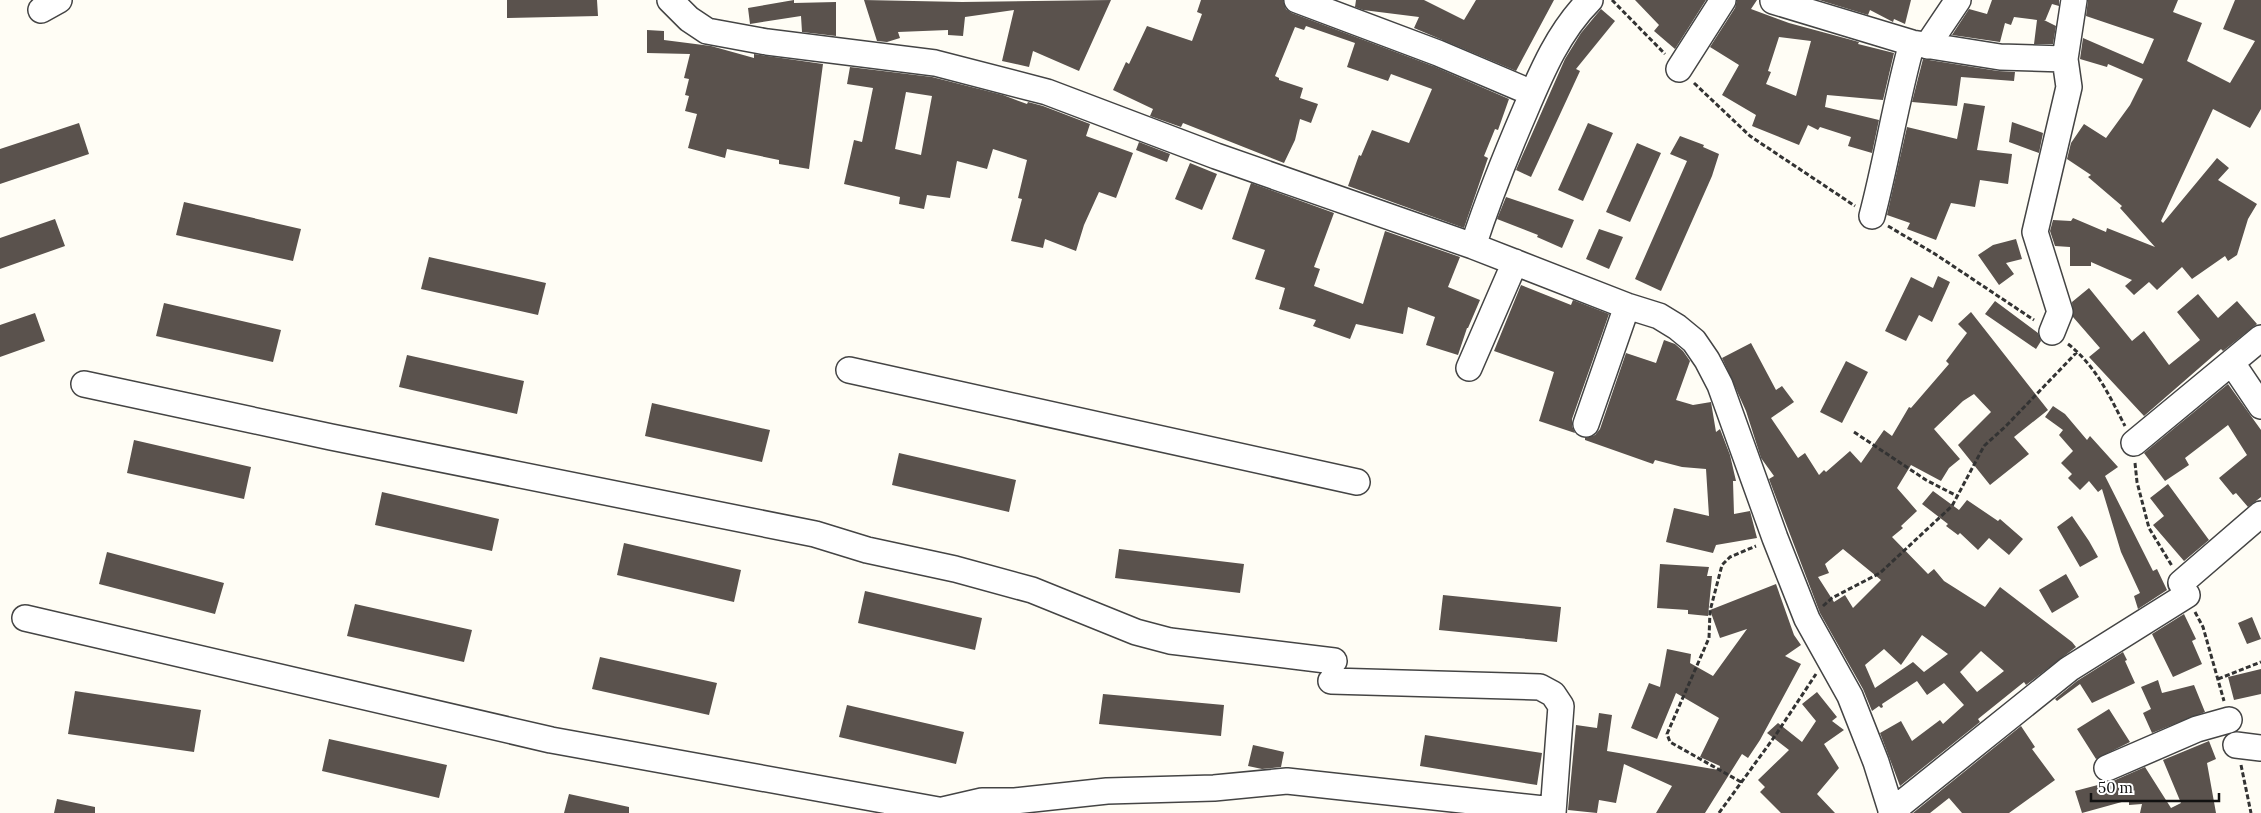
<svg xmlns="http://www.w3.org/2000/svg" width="2261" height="813" viewBox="0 0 2261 813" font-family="Lora,serif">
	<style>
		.building { fill: #5a524d; fill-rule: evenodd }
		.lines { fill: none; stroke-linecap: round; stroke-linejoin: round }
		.minor-casing { stroke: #444; stroke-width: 28 }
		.path { stroke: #333; stroke-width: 3; stroke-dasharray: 5 2.5; stroke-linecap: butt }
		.minor { stroke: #fff; stroke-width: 25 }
	</style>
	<rect width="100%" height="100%" fill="#fffdf5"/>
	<path class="building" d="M507 0H597L598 16 507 18Z
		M794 0V3L836 2V36L802 32 801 16 750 24 748 8Z
		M864 0 962 2 1111 0 1079 71 1033 51 1029 67 1002 61 1014 10 965 17 963 36 948 35V30L898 32 900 38 887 42 877 41Z
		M1201 0H1283L1286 9 1292 13 1433 66 1509 99 1498 130 1495 129 1484 156 1488 158 1464 228 1348 186 1359 155 1361 156 1372 130 1409 143 1432 89 1391 74 1388 81 1347 67 1355 43 1306 26 1304 30 1295 27 1275 76 1279 78V80L1303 88 1300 98 1318 104 1311 123 1300 119 1295 140 1284 163 1183 123 1181 127 1150 116 1153 109 1113 90 1126 62 1129 64 1147 26 1192 41 1202 14 1197 12Z
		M1356 0H1424L1464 20 1476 0H1554L1516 71 1414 28 1419 17 1363 10 1355 7Z
		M1635 0H1706L1675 49 1654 31 1659 25Z
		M1737 0H1757L1751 9 1789 23 1859 42 1858 44 1894 53 1883 100 1827 95 1825 107 1879 120 1872 153 1848 146 1851 137 1820 127 1818 130 1808 125 1799 145 1752 126 1756 115 1722 95 1739 65 1710 47 1735 8ZM1779 37 1811 41 1796 96 1766 84 1771 72 1768 71Z
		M1819 0H1911L1905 24 1894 19 1893 22 1870 10 1868 15Z
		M1992 0H2059V6L2052 4 2045 21 2044 20 2056 26 2053 44H2034L2037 20 2014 17 2011 25 2005 23 2000 42 1952 35 1969 9 1987 14Z
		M2088 0H2178L2173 12 2202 23 2187 61 2230 83 2255 41 2223 29 2235 0H2261V109L2250 128 2213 109 2161 221 2163 223 2217 158 2229 168 2218 180 2257 204 2248 219 2237 255 2228 261 2225 256 2192 279 2182 267 2157 290 2149 282 2134 295 2125 286 2132 280 2091 262V266H2070V247L2055 246 2050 231 2053 220 2071 221 2073 218 2106 232 2107 228 2155 247 2120 208 2122 206 2088 177 2091 175 2067 159 2071 143 2084 124 2106 138 2130 105 2143 79 2108 64 2107 67 2080 59 2083 38 2143 64 2154 39 2086 16Z
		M1601 9 1615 21 1576 69 1580 71 1531 177 1516 170 1565 59 1581 33Z
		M647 30 664 31V40L711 46 754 58V54L823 64 809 169 779 164V160L727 149 725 158 688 148 697 114 685 111 689 96 685 95 689 79 684 78 690 54 647 53Z
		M1923 59 1998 71 2015 72 2014 81 1961 77 1957 106 1912 102Z
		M850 67 932 77 1003 95 1027 104 1028 102 1043 106 1090 124 1086 136 1133 153 1116 198 1099 192 1084 225 1076 251 1045 239 1043 248 1011 241 1022 199 1018 198 1027 160 993 149 987 169 957 161 950 198 927 195 924 209 899 204 900 197 844 184 854 140 862 142 873 88 847 84ZM906 92 932 96 921 155 895 149Z
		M1964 103 1985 106 1977 150 2012 154 2008 184 1980 180 1975 207 1951 203 1936 240 1907 229 1910 223 1887 215 1907 127 1957 139Z
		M2012 122 2043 133 2039 153 2009 142Z
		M79 123 89 154 0 184V149Z
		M1588 123 1613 133 1583 201 1558 190Z
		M1680 136 1704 145 1703 147 1719 154 1712 176 1661 291 1635 279 1687 161 1670 154Z
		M1139 142 1170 154 1167 162 1136 150Z
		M1637 143 1661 153 1630 222 1606 212Z
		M1190 163 1217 174 1202 210 1175 199Z
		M1251 183 1334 213 1314 267 1320 269 1314 286 1363 304 1385 231 1460 257 1448 287 1480 300 1468 328H1467L1458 355 1426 345 1435 317 1408 307 1403 334 1356 324 1350 339 1313 326 1316 320 1279 309 1285 288 1255 279 1265 250 1232 239Z
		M1506 197 1574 220 1562 248 1537 237 1538 235 1497 219Z
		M184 202 301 229 293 261 176 235Z
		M55 219 65 246 0 269V238Z
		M1599 229 1623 237 1609 269 1586 259Z
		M2016 239 2022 259 2006 263 2014 274 1999 285 1978 255 1993 245Z
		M429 257 546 283 538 315 421 289Z
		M1938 276 1950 282 1932 322 1919 315 1906 341 1885 331 1911 277 1933 288Z
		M1521 285 1571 305 1573 300 1609 314 1572 419V426L1575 433 1539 421 1554 372 1494 351Z
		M2089 288 2132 341 2144 331 2169 365 2200 340 2177 312 2198 294 2218 318 2237 301 2257 324 2223 351 2221 349 2144 416 2089 357 2100 348 2073 317 2072 302Z
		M1995 301 2038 333 2041 341 2036 349 1985 314Z
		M164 303 281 330 273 362 156 336Z
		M1971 312 2048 410 2014 437 2029 454 1990 485 1958 445 1991 412 1974 394 1963 401 1934 429 1960 459 1949 468 1941 481 1911 465 1897 488 1917 511 1901 526 1903 528 1892 537 1928 574 1934 569 1944 581 1985 607 2000 587 2072 642 2076 647 2026 685 2024 682 1978 719 1980 722 1900 786 1880 733 1901 721 1912 741 1940 720 1943 724 1964 705 1944 683 1927 695 1917 681 1882 704 1883 707 1881 708 1879 706 1872 711 1863 689 1820 613 1769 479 1774 476 1761 458 1746 411 1722 358 1751 343 1776 390 1782 386 1794 402 1771 418 1798 458 1805 453 1819 475 1824 470 1826 472 1850 451 1861 463 1884 430 1892 436 1909 407 1911 408 1949 364 1946 361 1967 333 1958 324ZM1843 549 1881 580 1853 608 1845 595 1834 602 1818 577 1829 573 1825 564ZM1922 635 1948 654 1924 672 1913 662 1875 688 1865 665 1884 649 1901 665ZM1981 651 2004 671 1977 692 1960 672Z
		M35 313 45 341 0 357V325Z
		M1664 340 1675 344 1683 351 1690 361 1676 400 1693 405 1711 402 1716 432 1720 429 1730 455 1736 481H1733L1734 514 1750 511 1757 538 1716 545 1713 553 1666 542 1674 508 1709 516 1706 469 1682 467 1655 460 1653 464 1585 440V438L1595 435 1600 429 1626 353 1656 363Z
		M407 355 524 381 517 414 399 387Z
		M1846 361 1868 372 1842 423 1820 412Z
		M2228 384 2261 430V497L2248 507 2236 493 2233 495 2219 478 2247 455 2228 425 2185 458 2189 465 2165 481 2144 453Z
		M652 403 770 430 762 462 645 436Z
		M2053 406 2065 414 2087 440 2090 436 2118 467 2105 476 2153 571 2157 569 2167 590 2138 609 2134 596 2140 593 2121 552 2102 489 2098 492 2089 481 2080 490 2068 478 2072 474 2061 463 2073 451 2059 435 2063 430 2045 417Z
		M134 440 251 467 244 499 127 473Z
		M899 453 1016 480 1009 512 892 485Z
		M2168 484 2209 540 2184 561 2153 525 2164 516 2150 498Z
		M1933 491 1959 510 1967 500 1998 521 2000 519 2023 539 2009 555 1989 538 1978 550 1960 533 1958 535 1946 526 1948 524 1922 504Z
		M382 492 499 519 492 551 375 525Z
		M2072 516 2089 541 2098 557 2080 567 2057 527Z
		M624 543 741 570 734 602 617 575Z
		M1119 549 1244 564 1240 593 1115 578Z
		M107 552 224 583 215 614 99 584Z
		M1660 564 1709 567 1707 576H1712L1708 616 1688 614V610L1657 608Z
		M2066 574 2079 597 2052 613 2039 590Z
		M1776 584 1794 635 1801 645 1785 656 1801 664 1760 740 1748 758 1742 754 1705 813H1656L1672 786 1624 764 1616 803 1599 800 1597 813 1568 810 1576 725 1597 728 1599 713 1612 715 1607 751 1719 770 1720 766 1700 757 1719 718 1676 693 1657 739 1631 728 1649 683 1660 687 1667 649 1691 654 1690 663 1713 676 1747 629 1720 638 1710 610Z
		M865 591 982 618 975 650 858 623Z
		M1443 595 1561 607 1557 642 1439 630Z
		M355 604 472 630 464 662 347 636Z
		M2184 614 2196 639 2192 641 2202 664 2173 677 2152 634Z
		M2252 617 2261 639 2247 644 2238 623Z
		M2123 652 2127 660 2125 661 2135 683 2092 703 2080 684 2057 701 2055 699 2077 681Z
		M600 657 717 683 709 715 592 689Z
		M2261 669V694L2234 700 2228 677Z
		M2158 680 2162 693 2194 685 2205 712 2152 733 2143 713 2151 709 2141 687Z
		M75 691 201 710 194 752 68 734Z
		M1817 692 1837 717 1832 721 1844 730 1824 744 1839 768 1817 794 1835 813H1781L1760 792 1765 787 1758 780 1789 750 1767 733 1778 723 1802 742 1816 721 1802 704Z
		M1103 694 1224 705 1221 736 1099 724Z
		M847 705 964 732 956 764 839 737Z
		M2109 709 2130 742 2096 759 2077 729Z
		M2021 726 2035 747 2032 749 2055 780 2009 813H1962L1949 798 1930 813H1913Z
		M1425 735 1542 753 1537 785 1420 766Z
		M329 739 447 765 439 798 322 771Z
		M2209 741 2216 759 2207 763 2216 813H2140L2142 804 2129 805V800L2082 813 2075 791 2113 781 2145 767 2171 808 2181 803 2163 760Z
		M1253 745 1284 752 1281 767 1262 769 1248 766Z
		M569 794 629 807V813H564Z
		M57 799 95 807V813H54Z"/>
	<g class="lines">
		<g class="minor-casing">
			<path id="minor" d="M670 0 689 19 707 31 767 42 935 63 1047 92 1216 156 1473 246 1627 306 1659 316 1677 327 1694 341 1707 360 1720 385 1775 538 1807 619 1850 696 1876 762 1892 813
				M1297 0 1438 53 1532 93
				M1773 1 1912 43 2000 57 2065 59
				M41 10 59 0
				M1927 46 1958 0
				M1679 69 1723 0
				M1872 216C1887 159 1896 100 1912 43
				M1473 246C1488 200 1506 155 1525 111 1542 71 1559 31 1590 0
				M2052 332 2060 312 2035 232 2069 87 2065 59 2074 0
				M2232 363 2261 406
				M1469 368 1515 262
				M849 370 1357 482
				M84 384 331 437 815 534 867 550 955 569 1032 590 1136 632 1170 641 1334 661
				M1586 424 1627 306
				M2134 443 2261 338
				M2181 583 2261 514
				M25 618 551 740 955 813
				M1331 681 1540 687 1553 694 1561 706 1553 813
				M2236 745 2261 748
				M2107 768 2197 729 2229 720
				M943 810 982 801H1015L1107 791 1214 788 1287 781 1553 810
				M1891 812 2069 669 2187 595"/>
		</g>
		<path class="path" d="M1612 0 1665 54
			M1694 83 1750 136 1855 206
			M1888 226 1935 254 2034 320
			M2068 344C2096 366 2109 395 2125 426
			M1854 432 1926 480 1957 496
			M2135 463 2137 482 2149 528 2172 566
			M1823 606 1832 598 1880 573 1952 506 1984 446 2006 426 2077 352
			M2195 612 2203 627 2224 701
			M2218 679 2261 662
			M2241 765 2251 813
			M1741 782 1670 742 1667 734 1709 638 1710 611 1722 565 1730 557 1756 546
			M1719 813 1775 736 1816 674"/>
		<use href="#minor" class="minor"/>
	</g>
	<path d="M2091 793v8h128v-8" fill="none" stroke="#111111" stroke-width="2.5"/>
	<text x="2098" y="793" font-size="15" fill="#111111" stroke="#ffffff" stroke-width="4" paint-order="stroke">50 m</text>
</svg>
